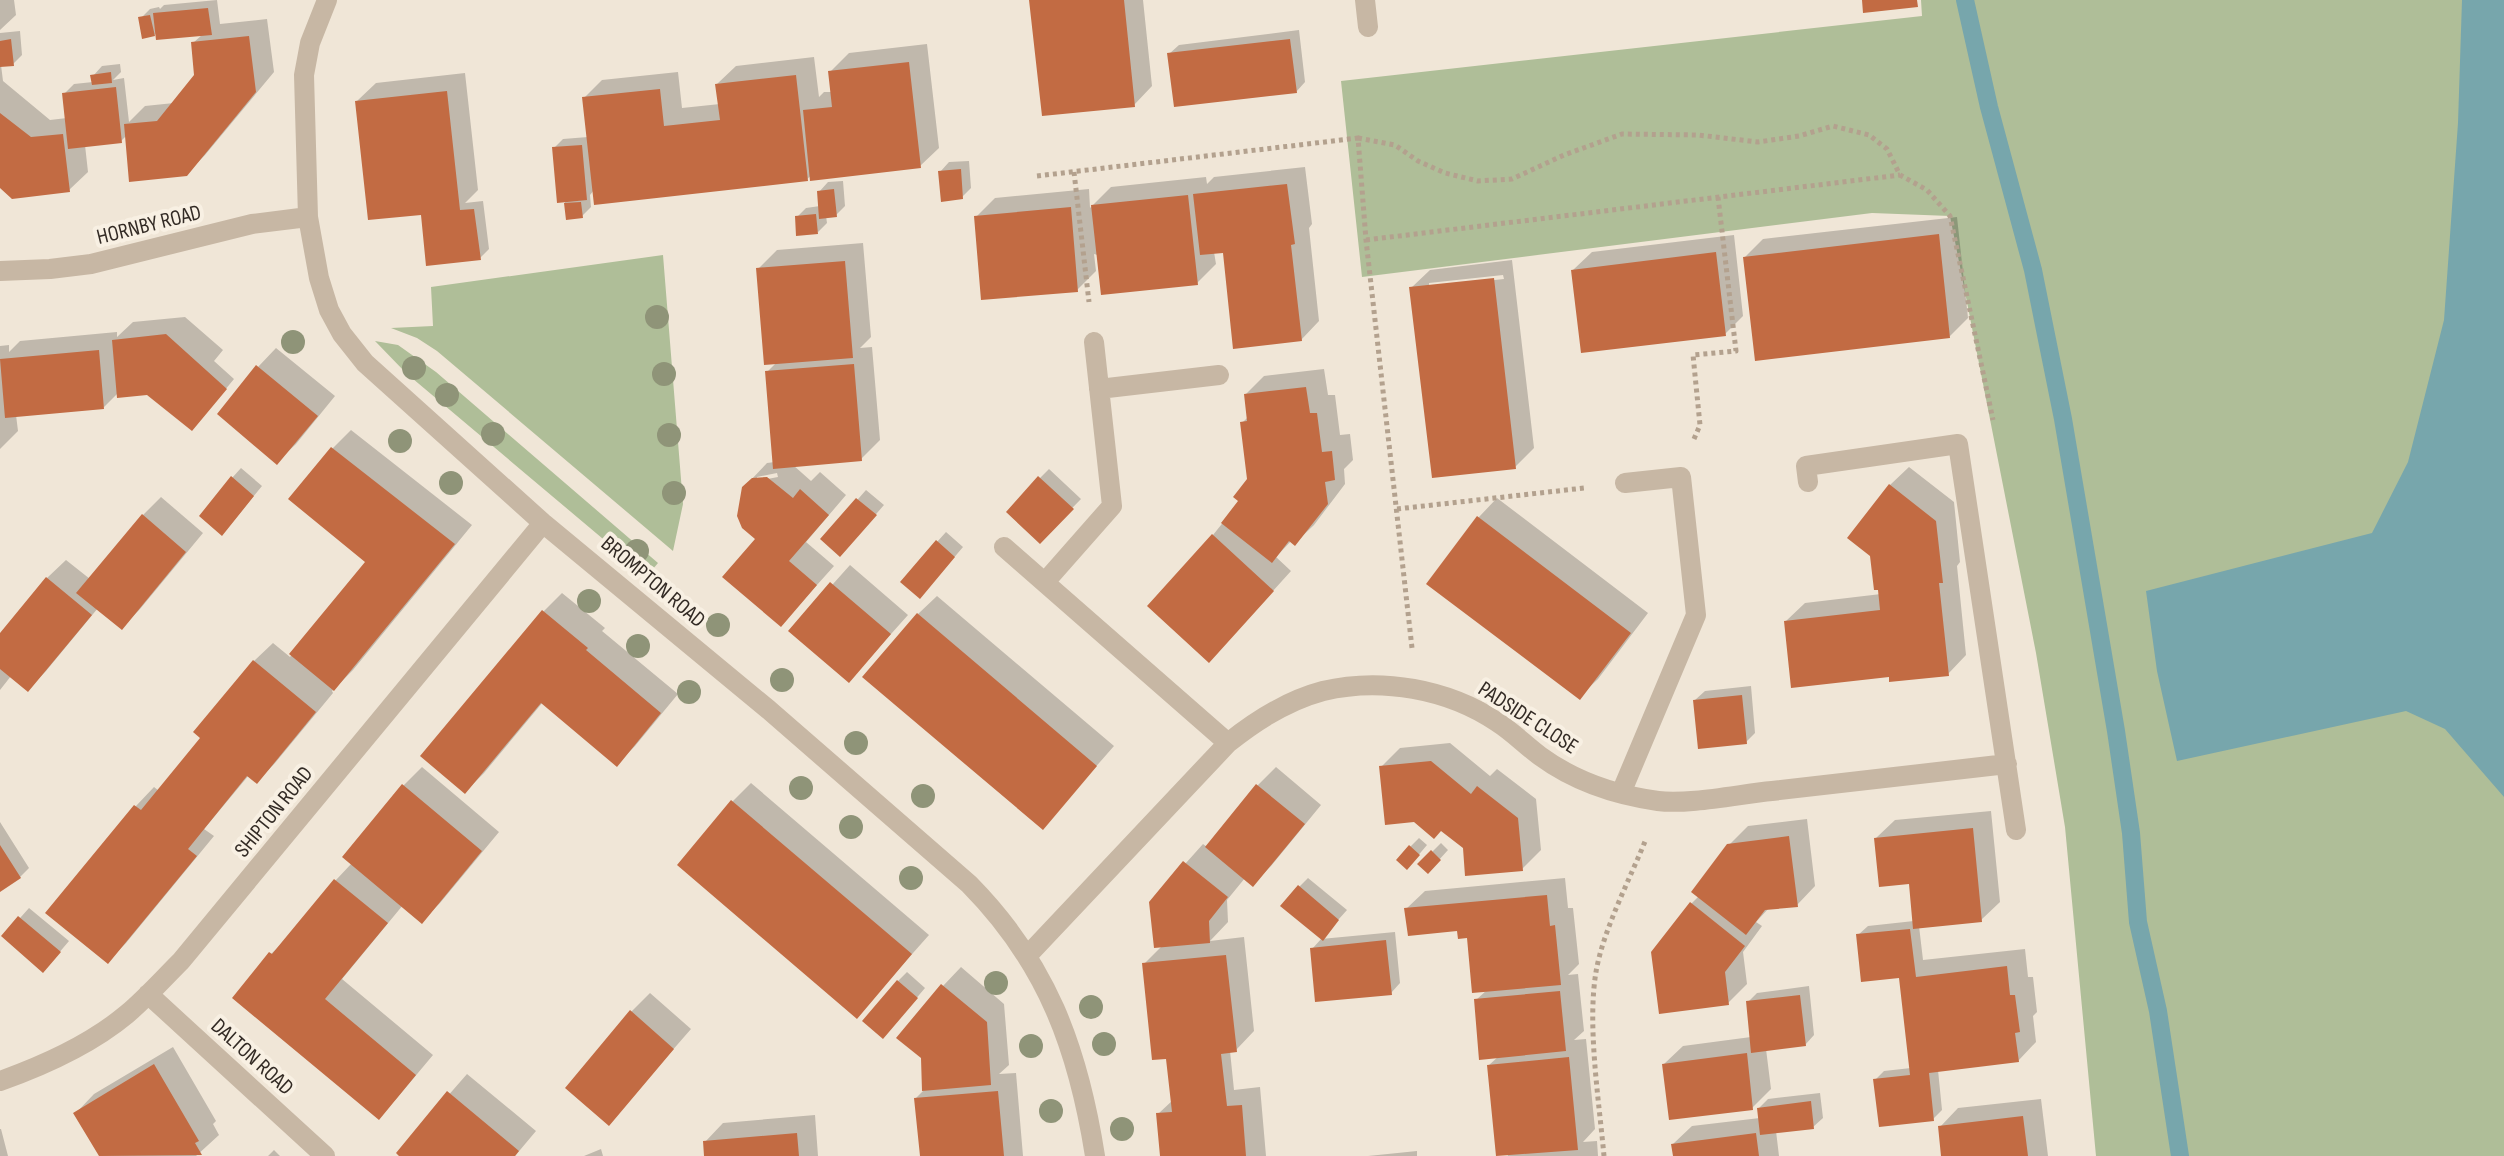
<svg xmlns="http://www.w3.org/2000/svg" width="2504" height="1156" viewBox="0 0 2504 1156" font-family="'Sofia Sans Condensed',sans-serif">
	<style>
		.green { fill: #afbe98 }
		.water { fill: #77a6ac }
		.shadow { fill: #0003; fill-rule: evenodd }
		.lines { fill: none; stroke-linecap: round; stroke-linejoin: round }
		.stream { stroke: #77a6ac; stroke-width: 18 }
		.building { fill: #c26b43 }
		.path { stroke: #b3a18e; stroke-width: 5; stroke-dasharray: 4 4; stroke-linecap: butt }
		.minor { stroke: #c7b7a4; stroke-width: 20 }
		.tree { fill: #8f9478 }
		.labels { text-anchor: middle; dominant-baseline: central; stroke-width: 8; stroke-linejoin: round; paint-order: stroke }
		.street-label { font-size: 22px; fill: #332b25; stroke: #f8f0e3 }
	</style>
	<rect width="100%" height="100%" fill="#f0e6d7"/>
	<path class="green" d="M1921 0H2504V1156H2096L2065 827 2036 653 1950 216 1872 213 1362 277 1341 81 1922 16Z
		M663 255 683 504 673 551 437 351 417 338 391 328 433 326 431 287Z
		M375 341 398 345 436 372 658 563 647 576 406 373Z"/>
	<path class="water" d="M2462 0H2504V797L2445 729 2406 711 2177 761 2157 671 2146 591 2372 533 2408 462 2444 320 2458 123Z"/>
	<path class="shadow" d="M0 0H14L16 15 0 30Z
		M217 0 220 24 267 19 274 72 205 155 186 174 127 135 121 141 85 145 88 172 69 190 0 186V33L20 31 22 55 13 64 1 65 3 81 50 120 67 118 64 94 74 84 93 82V76L102 66 120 64 121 72 113 80 124 78 129 122 145 106 174 103 196 76 193 43 203 34H157L144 37 141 18 150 9 159 7 160 9 164 5Z
		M1031 0H1143L1152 86 1134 105Z
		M1299 30 1305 82 1296 92 1169 54 1179 45Z
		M927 44 939 148 920 166 812 175 807 179 594 190 590 195 591 207 582 216 568 218 554 148 563 139 588 137 584 98 602 80 678 72 682 108 720 104 717 84 736 66 814 57 819 97 824 92H832L830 72 849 53Z
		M465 73 478 190 465 203 483 201 489 249 480 258 357 101 376 83Z
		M969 161 971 188 962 197 940 172 949 162Z
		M1305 167 1312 224 1309 228 1319 321 1301 340 1225 250 1214 252 1216 264 1197 283 1094 254 1096 271 1077 290 976 217 995 198 1089 189 1090 208 1111 187 1206 177 1207 184 1214 177Z
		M843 181 845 206 836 215 826 216 827 223 818 232 797 217 806 208 820 206 819 192 828 182Z
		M1957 217 1968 318 1949 337 1745 257 1763 239Z
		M1734 235 1743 316 1725 334 1573 270 1592 252Z
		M863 243 871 337 860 348 872 347 880 440 861 459 793 465 811 481 820 472 846 495 806 542 834 566 781 625 757 538 748 483 767 463 775 462 767 372 777 362 758 269 777 250ZM777 473 778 477 757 481V477Z
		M1512 260 1534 448 1515 467 1411 288 1430 270ZM1503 275 1504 279 1429 287V283Z
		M185 317 223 350 214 361 234 379 201 419 148 393 119 392 104 407 16 415 18 431 0 449V346L9 345V352L20 341 117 332V337L133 322Z
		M276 348 335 396 296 444 277 462 258 367Z
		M1324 369 1328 395H1335L1340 435 1350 434 1353 460 1344 469 1345 484 1314 525 1295 543 1292 540 1276 557 1291 571 1227 642 1213 535 1241 500 1249 480 1242 423 1248 417 1246 394 1264 376Z
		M351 430 472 525 353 670 332 691 333 693 275 763 257 782 249 775 204 829 214 836 126 943 108 961 48 913 136 806 154 787 159 791 203 737 196 732 254 661 273 643 290 657 367 562 291 499 333 448Z
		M1909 467 1954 502 1960 562 1957 566 1966 655 1948 674 1890 675 1786 621 1805 603 1881 594 1872 555 1850 538 1890 485Z
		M241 468 262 486 231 524 232 478Z
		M1049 469 1081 499 1040 541V478Z
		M866 490 884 505 849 545 823 539Z
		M161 497 203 533 140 609 122 628 98 608 46 671 28 690 11 676 0 690V636L47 578 66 560 90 579 143 515Z
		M1497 498 1648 613 1598 679 1579 697 1429 583 1479 517Z
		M946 532 963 547 929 587 937 542Z
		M850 565 908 615 849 681 791 631Z
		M562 593 605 628 602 631 678 694 635 746 617 764 543 702 484 773 465 792 423 756 544 611Z
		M937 596 1114 746 1043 827 918 614Z
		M1751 686 1755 733 1746 742 1695 700 1705 691Z
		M1450 743 1490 776 1497 769 1536 799 1541 850 1522 869 1465 847 1442 829 1381 767 1400 748Z
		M422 767 499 832 440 903 422 921 403 905 342 979 433 1055 397 1098 379 1117 271 954 290 936 336 880 352 863 403 786Z
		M1276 767 1321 805 1271 866 1253 884 1245 878 1227 900 1228 922 1210 941 1244 937 1254 1031 1236 1050 1230 1051 1234 1090 1260 1087 1266 1156H1162L1158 1114 1173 1100 1168 1060 1144 964 1163 945 1151 902 1203 844 1207 847 1258 785Z
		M751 783 929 935 857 1016 732 802Z
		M1991 811 2000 902 1981 920 1919 926 1923 960 2025 949 2028 977H2033L2037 1012 2033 1016 2036 1042 2018 1061 1938 1070 1942 1110 1933 1119 1875 1080 1884 1071 1911 1068 1901 979 1858 935 1868 926 1914 921 1910 882 1876 838 1895 820Z
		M1807 819 1815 886 1797 905 1769 908 1756 922 1762 926 1743 952 1747 984 1728 1003 1691 904 1699 896 1729 845 1748 826Z
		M0 822 29 868 20 877 0 889Z
		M1419 838 1427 845 1416 858 1410 847Z
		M1441 843 1448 850 1428 872 1420 864Z
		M1308 878 1347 910 1321 939 1395 932 1400 983 1391 993 1312 949 1322 938 1299 887Z
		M1565 878 1568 908H1573L1579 964 1568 975 1578 974 1584 1031 1574 1040 1586 1039 1595 1129 1583 1142 1597 1141 1598 1156H1508L1489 1065 1499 1056 1476 1000 1487 990 1468 936 1459 929 1406 909 1425 891Z
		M29 908 69 941 52 961 4 936Z
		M961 967 1004 1004 1009 1065 999 1074 1016 1073 1023 1156H921L916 1098 924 1090 943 986Z
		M907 972 925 988 892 1027 898 981Z
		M1809 986 1814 1035 1805 1045 1766 1049 1771 1089 1752 1108 1664 1064 1683 1046 1751 1037 1748 1002 1757 993Z
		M650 993 691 1029 609 1123 631 1012Z
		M173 1047 216 1121 213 1124 219 1135 196 1156H101L76 1113 94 1094Z
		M467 1074 536 1131 515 1156H402L398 1153Z
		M1820 1093 1823 1118 1813 1127 1776 1131 1779 1156H1675L1673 1144 1692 1126 1760 1118 1759 1108 1768 1099Z
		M2041 1099 2048 1156H1943L1940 1127 1958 1108Z
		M815 1115 818 1156H706L705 1142 723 1123Z
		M0 1129H1L8 1156H0Z
		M601 1149 603 1156H584Z
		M274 1150 280 1156H268Z
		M1417 1151V1156H1368Z"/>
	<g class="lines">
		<path class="stream" d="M1965 0 1989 107 2033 270 2063 419 2116 731 2131 833 2138 922 2158 1011 2180 1156"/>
	</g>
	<path class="building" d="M1029 0H1124L1135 107 1042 116Z
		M1862 0H1917L1918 7 1863 13Z
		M208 8 212 35 156 40 153 13Z
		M150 15 155 36 142 39 138 17Z
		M249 36 256 92 187 176 129 182 124 124 157 121 194 75 191 42Z
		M11 39 14 66 0 67V41Z
		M1290 39 1297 93 1174 107 1167 53Z
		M909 62 921 168 810 181 803 110 832 107 828 71Z
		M111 72 112 83 92 85 90 75Z
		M796 75 808 181 594 205 582 97 660 89 664 126 720 120 715 84Z
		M116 87 122 143 68 149 62 93Z
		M447 91 460 210 474 209 481 260 426 266 421 215 368 220 355 101Z
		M0 113 31 137 63 134 70 192 12 199 0 188Z
		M582 145 587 200 557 203 552 147Z
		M961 169 963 199 941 202 938 171Z
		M1287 184 1295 244 1291 245 1302 341 1233 349 1223 253 1200 255 1193 194Z
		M834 189 837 217 819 219 817 191Z
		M1188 195 1198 285 1101 295 1091 205Z
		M581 202 583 218 566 220 564 203Z
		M1071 207 1078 292 981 300 974 216Z
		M816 214 818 234 796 236 795 216Z
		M1939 234 1950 338 1755 361 1743 257Z
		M1716 252 1726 336 1581 353 1571 270Z
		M845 261 853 358 764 365 756 268Z
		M1494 278 1516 469 1432 478 1409 287Z
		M166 334 227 389 192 431 147 395 117 398 112 340Z
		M99 350 104 409 5 418 0 359Z
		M854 364 862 461 773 469 765 371Z
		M256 365 318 416 277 465 217 414Z
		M1306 387 1310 413H1317L1322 452 1332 451 1335 480 1325 482 1328 504 1295 546 1289 541 1272 563 1221 523 1238 501 1233 497 1247 479 1240 422 1247 421 1244 394Z
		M331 447 455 544 334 691 289 654 365 562 288 499Z
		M231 476 254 496 222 536 199 516Z
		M1038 476 1074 509 1040 544 1006 512Z
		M767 477 793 498 800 489 829 515 789 561 817 585 781 627 722 577 755 539 742 528 737 516 742 487 752 478Z
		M1889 484 1936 521 1943 583H1939L1949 676 1889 682V677L1791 688 1784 621 1880 610 1878 590H1874L1870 556 1847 538Z
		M856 498 877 515 840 557 820 539Z
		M142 514 186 552 122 630 76 593Z
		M1477 516 1631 633 1580 700 1426 584Z
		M1212 534 1274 591 1209 663 1147 606Z
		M936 540 955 557 920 599 900 582Z
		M46 577 92 615 28 692 0 669V633Z
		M830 582 891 634 849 683 788 631Z
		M542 610 588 648 586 650 661 713 617 767 541 703 465 794 420 756Z
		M917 613 1097 766 1043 830 862 677Z
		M253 660 316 712 257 784 247 776 188 849 197 856 108 964 45 913 134 805 141 810 200 738 193 732Z
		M1742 695 1747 744 1698 749 1693 700Z
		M1431 761 1471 794 1477 786 1518 818 1523 871 1465 876 1463 848 1441 831 1434 839 1414 822 1385 825 1379 766Z
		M402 784 482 851 422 924 342 857Z
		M1256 784 1305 824 1253 887 1205 847Z
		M731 800 912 954 857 1019 677 865Z
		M1973 828 1982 922 1913 929 1909 884 1879 887 1874 838Z
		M1789 836 1798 907 1765 910 1746 935 1691 892 1727 844Z
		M0 845 21 878 0 892Z
		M1409 845 1420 855 1407 870 1396 860Z
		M1431 850 1441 860 1428 874 1417 864Z
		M1183 861 1228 897 1209 921 1210 943 1154 948 1149 902Z
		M334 879 388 923 325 999 416 1075 379 1120 232 998 269 952 272 954Z
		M1298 885 1339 920 1323 941 1280 906Z
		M1547 895 1550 926 1555 925 1561 985 1472 993 1467 938 1458 939 1457 931 1408 936 1404 908Z
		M1690 902 1745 946 1725 972 1729 1005 1659 1014 1651 952Z
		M18 916 61 952 43 973 1 936Z
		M1910 929 1916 977 2007 966 2010 995H2015L2020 1032 2015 1033 2019 1062 1929 1073 1934 1121 1879 1127 1873 1079 1910 1075 1899 978 1861 982 1856 934Z
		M1386 940 1392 995 1315 1002 1310 948Z
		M1226 955 1237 1052 1221 1054 1227 1106 1242 1105 1246 1156H1160L1156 1113 1172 1112 1166 1059 1152 1060 1142 963Z
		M897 980 918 998 883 1039 862 1021Z
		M941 984 987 1022 991 1085 922 1091 921 1058 896 1038Z
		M1560 991 1566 1051 1479 1060 1474 999Z
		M1800 995 1806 1046 1751 1053 1746 1001Z
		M630 1010 674 1049 609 1126 565 1088Z
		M1747 1053 1753 1110 1669 1120 1662 1064Z
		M1569 1057 1578 1150 1496 1156 1487 1065Z
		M154 1064 199 1141 195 1143 202 1155 99 1156 73 1113Z
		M447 1091 519 1151 515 1156H399L396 1153Z
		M998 1091 1004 1156H920L914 1098Z
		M1811 1101 1814 1129 1760 1135 1757 1108Z
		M2023 1116 2028 1156H1941L1938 1126Z
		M797 1133 799 1156H704L703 1141Z
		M1756 1133 1759 1156H1673L1671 1144Z"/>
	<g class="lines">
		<path class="path" d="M1358 138 1395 145 1418 161 1445 173 1478 181 1512 179 1564 155 1622 134 1698 135 1758 142 1799 136 1833 126 1869 135 1887 149 1900 175 1927 190 1950 216 1993 420
			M1074 172 1089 302
			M1037 176 1358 138 1366 240 1412 648
			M1366 240 1900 175
			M1694 439 1700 425 1693 355 1736 351 1718 197
			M1397 509 1584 488
			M1604 1156C1599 1101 1587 1025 1596 972 1603 930 1630 879 1646 839"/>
		<path class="minor" d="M327 0 310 43 304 75 308 217 319 278 329 310 342 334 365 363 543 523 769 710 969 884C1047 963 1078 1048 1095 1156
			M1365 0 1368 27
			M0 271 50 269 91 264 252 224 308 217
			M1099 389 1219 375
			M1808 482 1806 466 1958 444 2016 830
			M1004 547 1228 743
			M1045 582 1112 506 1094 342
			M1621 793 1696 615 1681 477 1625 483
			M1028 955 1228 743C1254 722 1289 700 1323 691 1381 677 1448 689 1497 722 1513 732 1525 745 1540 756 1574 781 1615 795 1658 801 1688 805 1740 794 1772 791 1851 782 1929 773 2007 764
			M148 994 325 1156
			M0 1081C45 1065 90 1045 127 1014 146 998 163 979 181 961L543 523"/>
	</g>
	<g class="tree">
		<circle cx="657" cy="317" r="12"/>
		<circle cx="293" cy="342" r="12"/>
		<circle cx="414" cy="368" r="12"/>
		<circle cx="664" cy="374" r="12"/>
		<circle cx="447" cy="395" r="12"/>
		<circle cx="493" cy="434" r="12"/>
		<circle cx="669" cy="435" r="12"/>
		<circle cx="400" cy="441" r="12"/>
		<circle cx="451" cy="483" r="12"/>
		<circle cx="674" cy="493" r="12"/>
		<circle cx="637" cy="551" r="12"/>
		<circle cx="589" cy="601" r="12"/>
		<circle cx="718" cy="625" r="12"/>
		<circle cx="638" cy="646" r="12"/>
		<circle cx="782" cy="680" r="12"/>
		<circle cx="689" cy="692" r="12"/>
		<circle cx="856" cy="743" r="12"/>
		<circle cx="801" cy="788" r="12"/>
		<circle cx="923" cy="796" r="12"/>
		<circle cx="851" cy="827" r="12"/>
		<circle cx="911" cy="878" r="12"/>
		<circle cx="996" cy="983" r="12"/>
		<circle cx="1091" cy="1007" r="12"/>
		<circle cx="1104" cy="1044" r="12"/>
		<circle cx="1031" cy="1046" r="12"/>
		<circle cx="1051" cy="1111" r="12"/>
		<circle cx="1122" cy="1129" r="12"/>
	</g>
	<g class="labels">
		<g class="street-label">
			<text transform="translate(149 225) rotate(-14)">HORNBY ROAD</text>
			<text transform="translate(653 582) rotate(40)">BROMPTON ROAD</text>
			<text transform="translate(1528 718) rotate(33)">PADSIDE CLOSE</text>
			<text transform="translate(274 812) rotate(-51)">SHIPTON ROAD</text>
			<text transform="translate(252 1057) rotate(42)">DALTON ROAD</text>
		</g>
	</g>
</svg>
